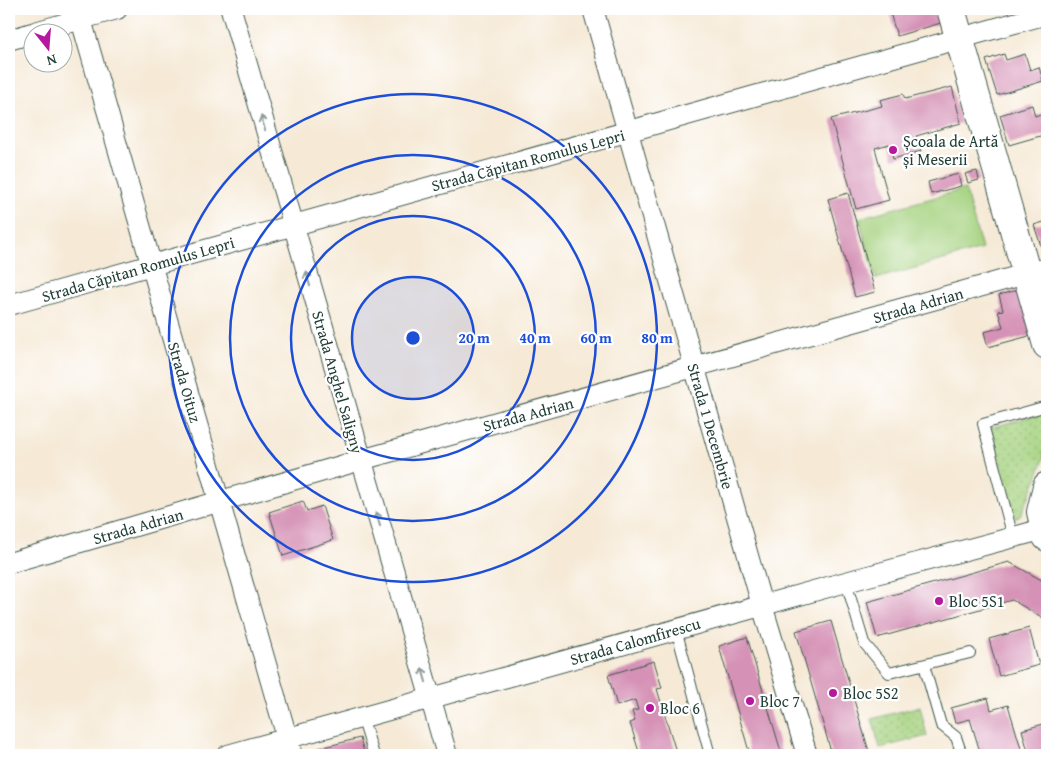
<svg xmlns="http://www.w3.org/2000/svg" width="1056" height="764" viewBox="0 0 1056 764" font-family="'Gentium Book Plus',serif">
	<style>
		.park { fill: url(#park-dots); stroke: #62885a }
		.pitch { fill: #a5d27f; stroke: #62885a }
		.building { fill: #d592b6 }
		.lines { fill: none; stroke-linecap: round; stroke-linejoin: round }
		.lane-casing { stroke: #3f574c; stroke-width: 12 }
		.street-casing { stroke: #3f574c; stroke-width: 22 }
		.secondary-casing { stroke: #3f574c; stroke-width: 30 }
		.lane { stroke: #fff; stroke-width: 10 }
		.street { stroke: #fff; stroke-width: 20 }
		.secondary { stroke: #fff; stroke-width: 28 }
		.oneway { stroke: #8f9e9a }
		.ring { fill: none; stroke: #1d4ed8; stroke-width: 2.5 }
		.poi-dot { fill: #b5179e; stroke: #fff; stroke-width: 2 }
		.labels { text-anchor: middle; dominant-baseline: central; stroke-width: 4.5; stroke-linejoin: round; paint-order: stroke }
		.poi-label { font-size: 16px; fill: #1f3d34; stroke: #fff; text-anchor: start }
		.street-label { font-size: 16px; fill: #1f3d34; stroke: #fff }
		.centre { fill: #1d4ed8; stroke: #fff; stroke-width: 2.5 }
		.ring-label { font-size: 15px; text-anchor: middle; font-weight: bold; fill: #1d4ed8; stroke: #fff; stroke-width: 4.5; stroke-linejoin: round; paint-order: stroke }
	</style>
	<defs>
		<pattern id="park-dots" width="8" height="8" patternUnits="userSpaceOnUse" patternTransform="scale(1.25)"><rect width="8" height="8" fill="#a5d27f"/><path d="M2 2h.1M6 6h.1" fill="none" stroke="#86ac69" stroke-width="1.8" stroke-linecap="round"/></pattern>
	</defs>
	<rect width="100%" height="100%" fill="#fff"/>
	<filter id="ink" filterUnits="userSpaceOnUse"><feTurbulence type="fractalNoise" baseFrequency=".02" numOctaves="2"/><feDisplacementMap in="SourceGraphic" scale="10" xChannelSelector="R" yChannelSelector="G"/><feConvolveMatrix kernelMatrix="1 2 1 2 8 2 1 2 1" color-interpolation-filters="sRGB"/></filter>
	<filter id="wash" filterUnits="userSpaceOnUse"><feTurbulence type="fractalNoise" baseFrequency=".0096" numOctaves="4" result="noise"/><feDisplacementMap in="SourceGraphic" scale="20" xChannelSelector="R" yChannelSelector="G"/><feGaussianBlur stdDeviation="1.12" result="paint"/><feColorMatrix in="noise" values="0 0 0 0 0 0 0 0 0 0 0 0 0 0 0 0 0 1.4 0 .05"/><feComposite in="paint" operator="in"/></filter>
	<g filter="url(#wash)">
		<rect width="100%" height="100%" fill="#f6ead7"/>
		<path class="park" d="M1046 412C1054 447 1035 483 1021 514L1016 519 990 428Z
			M920 706 927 736 880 748 872 719Z"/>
		<path class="pitch" d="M965 189 982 249 876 279 859 218Z"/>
		<g id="blocks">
			<path class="building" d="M905 9H937L941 23 897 36 890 13Z
				M1004 54 1006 60 1025 54 1030 70 1039 67 1043 81 997 95 986 60Z
				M952 87 961 123 916 136 921 151 893 159 889 144 875 148 889 200 856 209 831 119 882 106 880 100 903 94 905 99Z
				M1032 105 1035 116 1043 113 1047 134 1009 145 1000 115Z
				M977 171 979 180 968 183 965 174Z
				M958 174 961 186 931 194 928 182Z
				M848 193 875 292 855 297 828 199Z
				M1047 221V254L1044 255 1034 225Z
				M1021 289 1033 335 988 347 984 332 1003 327 998 311 1003 310 999 295Z
				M303 501 307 511 322 506 333 540 283 556 269 512Z
				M1009 562 1047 583V620L1012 600 877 638 867 602Z
				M831 621 870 755H832L796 631Z
				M1029 628 1039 665 999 676 989 639Z
				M747 637 782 755H750L719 646Z
				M654 661 662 688 657 689 677 755H640L630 723 635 721 632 711 638 710 635 700 617 706 608 675Z
				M988 698 991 710 1008 705 1023 755H981L970 719 955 723 951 708Z
				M1047 723V755H1029L1022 730Z
				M360 738 365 755H313L312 750Z"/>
		</g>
	</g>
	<g filter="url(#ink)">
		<use href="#blocks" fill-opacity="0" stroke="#3f574c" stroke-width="1"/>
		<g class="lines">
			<g class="lane-casing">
				<path id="lane" d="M1013 537 983 424 1047 406
					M846 582 864 643 889 673 970 653
					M676 629 710 755
					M924 665 941 725 956 737 962 755
					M362 717 374 755"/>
			</g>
			<g class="street-casing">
				<path id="street" d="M78 9 292 755
					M231 9 447 755
					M593 9 762 605 807 755
					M35 32 117 9
					M9 40 32 33
					M9 305 1047 14
					M9 563 361 460 1047 268
					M228 755 846 582 1044 529"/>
			</g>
			<g class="secondary-casing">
				<path id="secondary" d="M951 9 1047 345
					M1047 486 1041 512 1047 537"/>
			</g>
			<use href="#lane" class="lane"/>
			<use href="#street" class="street"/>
			<use href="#secondary" class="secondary"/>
		</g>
		<defs><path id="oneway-shaft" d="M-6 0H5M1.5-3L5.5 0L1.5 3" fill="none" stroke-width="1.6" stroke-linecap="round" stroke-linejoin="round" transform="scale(1.25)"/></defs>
		<g class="oneway">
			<use href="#oneway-shaft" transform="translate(263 123) rotate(-106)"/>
			<use href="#oneway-shaft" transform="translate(308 279) rotate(-106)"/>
			<use href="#oneway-shaft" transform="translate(378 519) rotate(-106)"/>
			<use href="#oneway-shaft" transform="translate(424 675) rotate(-106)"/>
		</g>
	</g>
	<circle cx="413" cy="338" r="61" fill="#1d4ed8" fill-opacity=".12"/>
	<g class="ring">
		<circle cx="413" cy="338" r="61"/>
		<circle cx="413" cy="338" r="122"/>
		<circle cx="413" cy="338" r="183"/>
		<circle cx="413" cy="338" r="244"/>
	</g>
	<g class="poi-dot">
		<circle cx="893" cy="150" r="5"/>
		<circle cx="939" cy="601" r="5"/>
		<circle cx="833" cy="693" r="5"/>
		<circle cx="750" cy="701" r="5"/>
		<circle cx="650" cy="708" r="5"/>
	</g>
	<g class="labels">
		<g class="poi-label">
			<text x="903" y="141">Școala de Artă<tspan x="903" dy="18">și Meserii</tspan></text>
			<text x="949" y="601">Bloc 5S1</text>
			<text x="843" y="693">Bloc 5S2</text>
			<text x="760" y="701">Bloc 7</text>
			<text x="660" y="708">Bloc 6</text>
		</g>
		<g class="street-label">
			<text transform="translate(528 160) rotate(-15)">Strada Căpitan Romulus Lepri</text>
			<text transform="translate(138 269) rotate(-16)">Strada Căpitan Romulus Lepri</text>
			<text transform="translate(918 305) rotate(-16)">Strada Adrian</text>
			<text transform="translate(185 382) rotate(74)">Strada Oituz</text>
			<text transform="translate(338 382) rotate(74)">Strada Anghel Saligny</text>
			<text transform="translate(528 414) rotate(-15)">Strada Adrian</text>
			<text transform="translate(711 426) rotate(74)">Strada 1 Decembrie</text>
			<text transform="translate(138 526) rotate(-16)">Strada Adrian</text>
			<text transform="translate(635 641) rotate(-16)">Strada Calomfirescu</text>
		</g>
	</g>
	<circle cx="413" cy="338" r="8" class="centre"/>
	<g class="ring-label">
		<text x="474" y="343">20 m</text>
		<text x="535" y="343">40 m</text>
		<text x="596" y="343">60 m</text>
		<text x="657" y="343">80 m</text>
	</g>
	<rect width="1056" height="764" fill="none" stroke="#fff" stroke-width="30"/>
	<g transform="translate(48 48) rotate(163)"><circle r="24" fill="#ffffff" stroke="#a5b1ae"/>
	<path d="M0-4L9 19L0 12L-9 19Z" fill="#b5179e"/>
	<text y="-8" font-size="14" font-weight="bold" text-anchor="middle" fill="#1f3d34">N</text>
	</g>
</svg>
